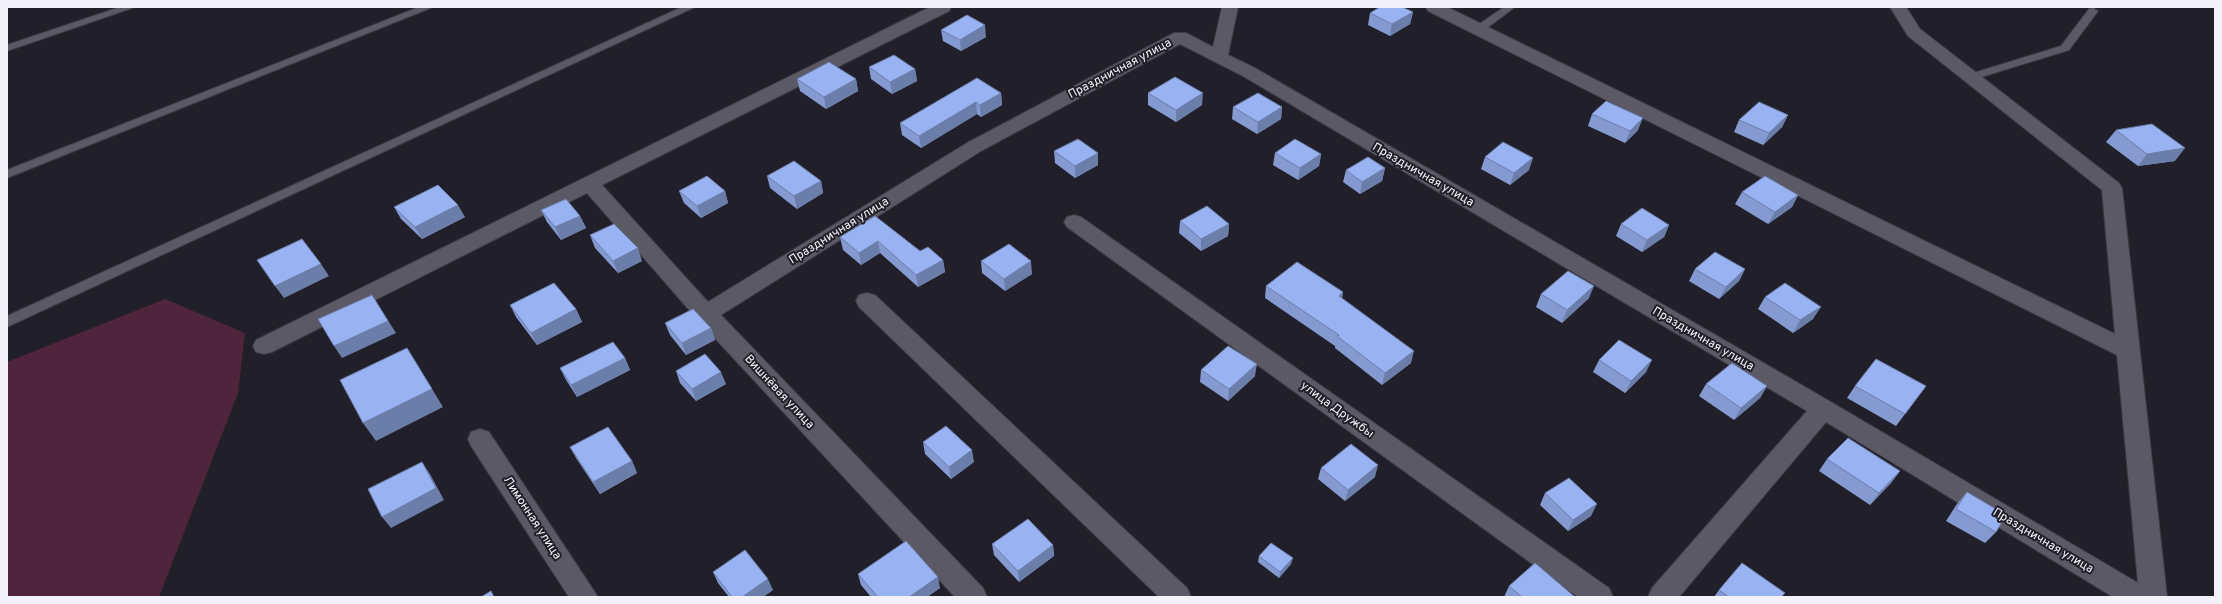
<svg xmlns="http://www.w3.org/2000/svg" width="2222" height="604" viewBox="0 0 2222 604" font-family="Overpass,sans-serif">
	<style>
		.green { fill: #4f253d }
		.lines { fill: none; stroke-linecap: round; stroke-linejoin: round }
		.service-casing { stroke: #3d3b45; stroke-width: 2 }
		.minor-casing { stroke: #3d3b45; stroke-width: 2 }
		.service { fill: #5b5965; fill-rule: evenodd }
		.minor { fill: #5b5965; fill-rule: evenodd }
		.wall { fill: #849ad0 }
		.shaded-wall { fill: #6b7da9 }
		.building { fill: #99b3f2; stroke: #6b7da9 }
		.labels { text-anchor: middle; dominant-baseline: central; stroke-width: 4; stroke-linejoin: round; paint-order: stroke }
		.street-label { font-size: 12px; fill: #f3f2f9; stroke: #211f29 }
	</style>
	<rect width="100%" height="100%" fill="#211f29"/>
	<path class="green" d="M165 299 245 333 238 393 159 597H7V362Z"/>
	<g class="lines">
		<g class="service-casing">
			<path id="service" d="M120 7H135L7 51V45Z
				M419 7H433L7 178V170Z
				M682 7H695L7 327V316Z
				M1504 7H1515L1483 31H1475V27Z
				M2093 8 2098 11 2069 50 1975 79H1967L1966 77 1967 75 2061 46 2089 9Z"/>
		</g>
		<g class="minor-casing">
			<path id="minor" d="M930 7H951L949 11 602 185 708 302 967 143 1174 33H1186L1213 47 1222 7H1238L1228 55 1255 68 1831 402 2138 583 2117 355 1428 11 1426 7H1447L2115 334 2102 190 1908 36 1890 7H1906L1920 29 2119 183 2122 188 2167 597H2113L1826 422 1679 597H1648L1652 588 1807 411 1243 76 1180 44 981 151 721 315 983 588 987 597H955L698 320 587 193 272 352 264 354 256 352 253 346 256 340Z
				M1074 215 1081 217 1609 588 1613 597H1578L1067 227 1064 222 1067 217Z
				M867 293 875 295 1187 588 1191 597H1159L859 307 856 301 859 295Z
				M480 429 489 432 598 597H569L471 446 468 439 471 432Z"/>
		</g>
		<use href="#service" class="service"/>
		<use href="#minor" class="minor"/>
	</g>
	<path class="wall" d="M1413 12 1410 24 1390 36 1368 25 1370 13Z
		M941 30 986 37 961 51 943 41Z
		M869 67 915 69 917 81 892 94 871 79Z
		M797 79H856L858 91 826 109 800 91Z
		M1001 93 1002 105 981 117 977 114 921 148 902 135 900 123Z
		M1148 93 1202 105 1176 122 1148 105Z
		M1233 107H1282L1281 119 1257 134 1232 119Z
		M1592 114 1638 130 1625 143 1588 126Z
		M1788 115 1782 127 1763 145 1734 132 1739 120Z
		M2116 130 2175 161 2138 166 2106 142Z
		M1054 151 1098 153V165L1075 178 1055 163Z
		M1275 153 1321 154 1319 166 1298 180 1273 165Z
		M1485 157 1529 170 1510 185 1481 169Z
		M1385 168 1382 181 1360 194 1343 182 1346 170Z
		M767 176 821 181 823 193 797 209 770 188Z
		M679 191H725L728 203 701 218 684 203Z
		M1742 192 1798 195 1792 207 1768 224 1735 204Z
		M394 207 465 217 422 239 401 219Z
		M541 210 580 216 586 228 561 240 547 222Z
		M875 216 920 251 943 260 945 272 918 287 880 253 861 265 843 250 840 237Z
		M1180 221 1229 224 1228 236 1201 251 1179 233Z
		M1621 224 1669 225 1664 237 1642 252 1616 236Z
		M590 235 642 261 618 273 595 248Z
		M981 261 1032 274 1005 291 982 273Z
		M1695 269H1745L1739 281 1719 299 1689 281Z
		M1266 286 1343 292 1342 298 1411 363 1382 385 1335 348V346L1265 298Z
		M1541 294 1589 298 1562 323 1536 307Z
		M1765 297 1813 319 1793 333 1758 309Z
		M510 305 576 309 582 322 537 345 516 317Z
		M665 323 711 328 715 340 686 355 670 335Z
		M625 358 630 370 577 397 566 380 560 368Z
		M1599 360 1646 372 1625 393 1593 372Z
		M1201 370 1255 376 1228 401 1200 382Z
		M676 371 726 384 696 401 680 383Z
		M1706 384 1767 386 1760 398 1734 420 1699 396Z
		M1855 386H1926L1896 426 1847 398Z
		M923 442 974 462 951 479 925 454Z
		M570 447 632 461 637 473 600 494 576 458Z
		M1827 459 1900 471 1891 483 1870 505 1819 471Z
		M1321 468 1375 477 1345 501 1318 479Z
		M1967 492 1996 532 1985 543 1946 521 1957 504Z
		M1545 493 1591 516 1568 531 1540 505Z
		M992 544 1053 545 1054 556 1019 582 994 555Z
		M1259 556 1291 564 1279 578 1258 562Z
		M713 572 773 590 763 597H729L718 583Z
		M858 574 940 588 927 597H871L861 585Z
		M1509 586 1575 597H1504Z
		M1719 590 1782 597H1714Z"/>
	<path class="shaded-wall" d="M1413 12 1410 24 1390 36 1392 24Z
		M985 25 986 37 961 51 960 40Z
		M915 69 917 81 892 94 890 82Z
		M856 79 858 91 826 109 824 97Z
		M1001 93 1002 105 981 117 980 105Z
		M1203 93 1202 105 1176 122V110Z
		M976 102 977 114 921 148 919 136Z
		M1282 107 1281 119 1257 134 1258 122Z
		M1788 115 1782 127 1763 145 1769 133Z
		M1643 118 1638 130 1625 143 1630 131Z
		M2185 148 2175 161 2138 166 2147 154Z
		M1098 153V165L1075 178V166Z
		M1321 154 1319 166 1298 180 1300 168Z
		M1533 158 1529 170 1510 185 1514 173Z
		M1385 168 1382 181 1360 194 1362 182Z
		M821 181 823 193 797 209 794 196Z
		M725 191 728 203 701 218 697 206Z
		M1798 195 1792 207 1768 224 1775 212Z
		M458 205 465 217 422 239 415 227Z
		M580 216 586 228 561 240 555 227Z
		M1229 224 1228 236 1201 251V239Z
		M1669 225 1664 237 1642 252 1647 240Z
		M878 241 880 253 861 265 859 253Z
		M638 248 642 261 618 273 613 261Z
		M943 260 945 272 918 287 916 275Z
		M1031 261 1032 274 1005 291 1004 279Z
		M321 264 329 276 284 298 275 286Z
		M1745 269 1739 281 1719 299 1726 287Z
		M1594 286 1589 298 1562 323 1567 310Z
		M1343 292 1341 304 1339 296Z
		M372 295 396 333 342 358 334 346Z
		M1821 307 1813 319 1793 333 1800 320Z
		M576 309 582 322 537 345 531 333Z
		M711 328 715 340 686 355 682 343Z
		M407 348 443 407 376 441 363 423Z
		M1414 351 1411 363 1382 385 1385 373Z
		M625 358 630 370 577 397 571 385Z
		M1652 360 1646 372 1625 393 1631 381Z
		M1257 364 1255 376 1228 401 1229 389Z
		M721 372 726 384 696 401 692 389Z
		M1767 386 1760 398 1734 420 1741 408Z
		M972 450 974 462 951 479 949 467Z
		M632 461 637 473 600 494 593 482Z
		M422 462 430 474 444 500 391 528 382 517Z
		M1378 465 1375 477 1345 501 1348 490Z
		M1900 471 1891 483 1870 505 1879 493Z
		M1597 504 1591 516 1568 531 1573 520Z
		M1053 545 1054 556 1019 582 1018 571Z
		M1293 558 1291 564 1279 578 1280 572Z
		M938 577 940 588 927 597H909Z
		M768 579 773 590 763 597H742Z"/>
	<path class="building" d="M1380 7H1402L1413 12 1392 24 1370 13Z
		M967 15 985 25 960 40 941 30Z
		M894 55 915 69 890 82 869 67Z
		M829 62 856 79 824 97 797 79Z
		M1175 77 1203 93 1176 110 1148 93Z
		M977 78 1001 93 980 105 976 102 919 136 900 123Z
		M1258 93 1282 107 1258 122 1233 107Z
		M1606 101 1643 118 1630 131 1592 114Z
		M1759 102 1788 115 1769 133 1739 120Z
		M2152 124 2185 148 2147 154 2116 130Z
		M1078 139 1098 153 1075 166 1054 151Z
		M1295 139 1321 154 1300 168 1275 153Z
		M1503 142 1533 158 1514 173 1485 157Z
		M1368 157 1385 168 1362 182 1346 170Z
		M794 161 821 181 794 196 767 176Z
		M707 176 725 191 697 206 679 191Z
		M1765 176 1798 195 1775 212 1742 192Z
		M438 185 458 205 415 227 394 207Z
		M566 199 580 216 555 227 541 210Z
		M1207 206 1229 224 1201 239 1180 221Z
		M1642 208 1669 225 1647 240 1621 224Z
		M875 216 920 251 928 247 943 260 916 275 878 241 859 253 840 237Z
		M614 224 638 248 613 261 590 235Z
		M302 239 321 264 275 286 257 260Z
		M1009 244 1031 261 1004 279 981 261Z
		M1715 252 1745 269 1726 287 1695 269Z
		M1297 262 1343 292 1339 296 1414 351 1385 373 1337 336 1339 335 1266 286Z
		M1568 271 1594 286 1567 310 1541 294Z
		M554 283 576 309 531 333 510 305Z
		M1785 283 1821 307 1800 320 1765 297Z
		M372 295 388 321 334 346 318 319Z
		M693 309 711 328 682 343 665 323Z
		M1619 340 1652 360 1631 381 1599 360Z
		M613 342 625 358 571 385 560 368Z
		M1228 346 1257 364 1229 389 1201 370Z
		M407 348 432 389 363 423 340 380Z
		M705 354 721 372 692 389 676 371Z
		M1876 359 1926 386 1905 414 1855 386Z
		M1732 363 1767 386 1741 408 1706 384Z
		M946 426 972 450 949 467 923 442Z
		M608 427 632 461 593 482 570 447Z
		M1848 438 1900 471 1879 493 1827 459Z
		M1351 444 1378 465 1348 490 1321 468Z
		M422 462 436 488 382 517 368 489Z
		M1569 478 1597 504 1573 520 1545 493Z
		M1967 492 2006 515 1996 532 1956 509Z
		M1028 519 1053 545 1018 571 992 544Z
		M906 541 938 577 909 597H878L858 574Z
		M1271 543 1293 558 1280 572 1259 556Z
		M745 550 768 579 742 597H732L713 572Z
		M1535 563 1575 597H1522L1509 586Z
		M1742 563 1785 593 1781 597H1729L1719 590Z
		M491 591 494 597H481Z"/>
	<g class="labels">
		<g class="street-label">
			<text transform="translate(1120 69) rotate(-28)">Праздничная улица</text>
			<text transform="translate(1423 175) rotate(30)">Праздничная улица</text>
			<text transform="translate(839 231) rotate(-32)">Праздничная улица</text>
			<text transform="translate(1703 339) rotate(30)">Праздничная улица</text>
			<text transform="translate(779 392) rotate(47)">Вишнёвая улица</text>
			<text transform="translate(1337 410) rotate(36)">улица Дружбы</text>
			<text transform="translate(532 518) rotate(57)">Лимонная улица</text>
			<text transform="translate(2043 541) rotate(31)">Праздничная улица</text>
		</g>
	</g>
	<rect width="2222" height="604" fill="none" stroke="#f3f2f9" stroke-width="16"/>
</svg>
